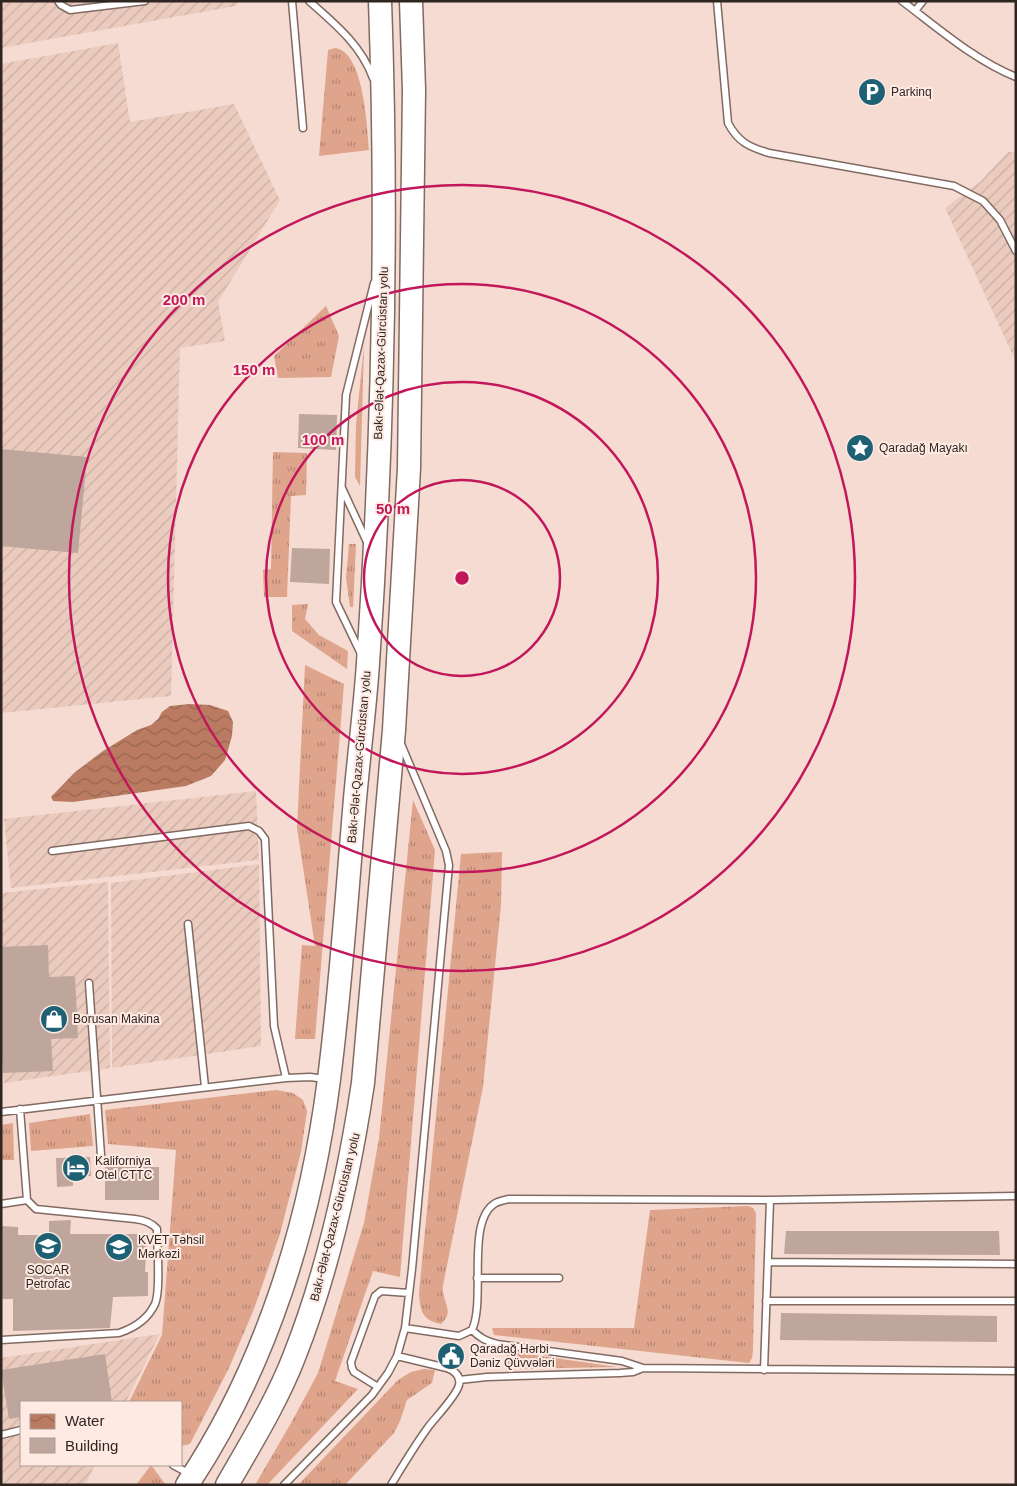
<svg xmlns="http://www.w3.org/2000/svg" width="1017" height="1486" viewBox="0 0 1017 1486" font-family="Arial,sans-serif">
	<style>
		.industrial { fill: url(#industrial-furrows) }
		.grass { fill: url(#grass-tufts) }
		.water { fill: url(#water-waves) }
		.building { fill: #bea69c }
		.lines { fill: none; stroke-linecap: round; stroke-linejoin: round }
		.lane-casing { stroke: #816a62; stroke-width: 9 }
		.highway-casing { stroke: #816a62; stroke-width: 25 }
		.lane { stroke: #fff; stroke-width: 6 }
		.highway { stroke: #fff; stroke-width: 22 }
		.ring { fill: none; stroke: #c2185b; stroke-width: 2.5 }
		.labels { text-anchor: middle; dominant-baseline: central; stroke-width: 4; stroke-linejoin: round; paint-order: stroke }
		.poi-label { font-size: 12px; fill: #2f2622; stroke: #feeae2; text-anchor: start }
		.street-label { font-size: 12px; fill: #2f2622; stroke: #feeae2 }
		.centre { fill: #c2185b; stroke: #feeae2; stroke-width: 2.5 }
		.ring-label { font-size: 15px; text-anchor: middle; font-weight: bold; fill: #c2185b; stroke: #feeae2; stroke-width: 4; stroke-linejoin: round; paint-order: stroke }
	</style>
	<defs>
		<pattern id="industrial-furrows" width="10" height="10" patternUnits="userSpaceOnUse" patternTransform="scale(1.25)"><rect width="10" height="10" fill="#ebcbbe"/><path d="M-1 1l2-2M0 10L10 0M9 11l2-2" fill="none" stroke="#caaea3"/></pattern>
		<pattern id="grass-tufts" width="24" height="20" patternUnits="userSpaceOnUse" patternTransform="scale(1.25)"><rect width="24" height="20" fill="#dfa48c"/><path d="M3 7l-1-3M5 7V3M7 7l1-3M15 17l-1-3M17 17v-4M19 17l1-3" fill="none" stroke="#b58572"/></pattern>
		<pattern id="water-waves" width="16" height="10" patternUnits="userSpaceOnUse" patternTransform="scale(1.25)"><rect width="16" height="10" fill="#ba7b62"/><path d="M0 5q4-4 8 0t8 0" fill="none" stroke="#986550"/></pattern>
	</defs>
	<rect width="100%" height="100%" fill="#f5dbd1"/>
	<path class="industrial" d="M1 1H239L236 6 1 48Z
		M118 43 130 122 234 104 280 200 218 302 225 341 180 348 171 696 1 713V64Z
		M1008 152H1016V362L945 208 980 182Z
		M256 791 259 860 11 888 4 819Z
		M259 864 261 1046 112 1068 111 883Z
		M108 882 110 1068 4 1083 1 1038V893Z
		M160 1334 126 1402H21V1465H95L85 1485H1V1358Z"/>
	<path class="grass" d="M335 48C364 52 367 126 369 150L319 156 328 50Z
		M326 306 339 336 331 377 278 378 274 356Z
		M364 345 360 486 355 477 356 425Z
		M273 452 307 453 306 495 291 496 287 597H264L263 570 271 569Z
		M349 544H356L353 607H350L346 578Z
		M308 604 305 619 319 635 348 651 347 669 292 631V605Z
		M305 665 344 684 315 1039H295L302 945 315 946 297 828Z
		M413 800 435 850 400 1277 373 1271 335 1381 358 1389 267 1485H255L291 1423 318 1373 364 1223 379 1138Z
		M502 852 501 905 483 1087 443 1285C441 1302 456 1310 441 1324 422 1320 420 1311 419 1293L461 854Z
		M276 1090 293 1093 303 1100 307 1111 301 1152 280 1234 254 1309 229 1368 190 1444 181 1446V1402H129L162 1335 176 1150 108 1144 105 1110Z
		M90 1114 93 1146 31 1151 29 1123Z
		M13 1123 14 1160H1V1125Z
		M748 1206 753 1208 756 1213 753 1350 752 1358 749 1363 494 1335 492 1328H634L650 1210Z
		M507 1351 617 1367 506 1369Z
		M424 1369 435 1370 432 1383 407 1400 400 1421 394 1433 345 1485H298L398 1380 411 1372Z
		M151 1465 166 1485H136Z"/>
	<path class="water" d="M190 704 210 705 228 711 233 722 232 736 225 760 211 776 186 786 73 802 53 801 51 797 74 773 103 751 137 730 151 725 158 719 162 712 170 706Z"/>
	<path class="building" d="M299 414 337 415 336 450 298 448Z
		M1 449 87 457 78 553 1 546Z
		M292 548 330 549 329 584 290 582Z
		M48 945 49 977 75 976 78 1038 51 1039 53 1071 3 1073 1 1038V947Z
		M90 1157 91 1176 73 1177V1186L57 1187 56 1158Z
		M105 1167H159V1200H105Z
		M71 1220 70 1234H147L145 1272H148V1296L113 1297 110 1328 13 1331V1299H1V1226L18 1227V1235H49V1221Z
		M786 1231H999L1000 1255 784 1254Z
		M781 1313 997 1316V1342L780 1340Z
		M446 1347 460 1351 457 1364 443 1361Z
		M105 1354 112 1402H21V1417L9 1419 1 1370Z"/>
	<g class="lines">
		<g class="lane-casing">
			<path id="lane" d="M58 1 61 5 70 10 145 1
				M292 1 303 128
				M309 1C335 24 361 45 373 78
				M717 1 728 123C738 142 749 147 769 153L954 186 983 201 1000 220 1016 251
				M902 1C938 28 974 60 1016 77
				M915 11 923 1
				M342 488 367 542
				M362 656 336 602 346 395 374 283
				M52 851 249 826 259 831 265 839 274 1026 286 1078
				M188 924 205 1087
				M89 983 101 1155
				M1 1112 286 1078 310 1077 325 1079
				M1 1204 27 1200
				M768 1262 1016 1264
				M477 1278H559
				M766 1301H1016
				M405 1328 459 1336 472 1330C486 1300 466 1223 494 1204 498 1201 504 1200 509 1199L770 1200 1016 1196
				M472 1330C480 1338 486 1341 497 1344L622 1361 643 1368 1016 1371
				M1 1340 119 1333C134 1328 148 1319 155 1304 161 1290 157 1247 157 1229 151 1222 144 1220 135 1219L36 1209 27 1200 20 1109
				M764 1370 770 1200
				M459 1380 487 1377 620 1373 633 1372 643 1368
				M378 1387 354 1372 352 1368 351 1362 375 1296 381 1291 409 1293
				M1 1435 21 1430
				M173 1465 190 1474
				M284 1485 372 1395 388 1373 397 1356 405 1328 412 1269 449 865 446 851 401 744
				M391 1485C403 1465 415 1445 429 1426 436 1417 457 1395 459 1385 461 1376 455 1371 447 1368L397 1356"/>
		</g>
		<g class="highway-casing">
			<path id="highway" d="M187 1485C267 1365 311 1221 329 1079 341 986 347 892 355 799 359 754 365 708 368 663 383 443 388 222 380 1
				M227 1485C251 1443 277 1401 294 1357 329 1269 349 1176 363 1083L394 730 409 468 414 90 411 1"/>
		</g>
		<use href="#lane" class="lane"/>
		<use href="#highway" class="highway"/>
	</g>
	<g class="ring">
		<circle cx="462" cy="578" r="98"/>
		<circle cx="462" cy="578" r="196"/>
		<circle cx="462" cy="578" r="294"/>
		<circle cx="462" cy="578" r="393"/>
	</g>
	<defs>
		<g id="parking-disc" transform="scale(1.4375)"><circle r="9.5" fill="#1e6074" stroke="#feeae2"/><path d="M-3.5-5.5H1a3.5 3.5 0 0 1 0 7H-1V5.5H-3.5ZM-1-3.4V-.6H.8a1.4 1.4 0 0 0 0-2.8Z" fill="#fff"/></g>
		<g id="sight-disc" transform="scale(1.4375)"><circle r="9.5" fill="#1e6074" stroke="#feeae2"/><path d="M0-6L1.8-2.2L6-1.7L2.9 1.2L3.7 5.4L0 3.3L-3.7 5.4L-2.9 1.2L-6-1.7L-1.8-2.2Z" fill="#fff"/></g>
		<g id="shop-disc" transform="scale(1.4375)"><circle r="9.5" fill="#1e6074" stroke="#feeae2"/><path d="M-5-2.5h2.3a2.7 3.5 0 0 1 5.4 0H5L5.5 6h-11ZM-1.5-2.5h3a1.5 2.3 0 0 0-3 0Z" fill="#fff"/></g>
		<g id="hotel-disc" transform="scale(1.4375)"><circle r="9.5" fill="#1e6074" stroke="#feeae2"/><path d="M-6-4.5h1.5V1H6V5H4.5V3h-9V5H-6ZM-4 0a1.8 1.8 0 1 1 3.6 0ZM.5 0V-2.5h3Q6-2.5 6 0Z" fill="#fff"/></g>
		<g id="university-disc" transform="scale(1.4375)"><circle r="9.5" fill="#1e6074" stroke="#feeae2"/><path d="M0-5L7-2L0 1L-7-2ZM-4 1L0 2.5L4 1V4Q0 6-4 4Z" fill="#fff"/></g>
		<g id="civic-disc" transform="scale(1.4375)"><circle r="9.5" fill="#1e6074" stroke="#feeae2"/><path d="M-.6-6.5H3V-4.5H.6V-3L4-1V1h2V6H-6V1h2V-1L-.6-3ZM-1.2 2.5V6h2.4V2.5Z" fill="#fff"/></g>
	</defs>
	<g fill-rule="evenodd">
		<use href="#parking-disc" x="872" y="92"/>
		<use href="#sight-disc" x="860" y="448"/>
		<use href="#shop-disc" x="54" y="1019"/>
		<use href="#hotel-disc" x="76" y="1168"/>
		<use href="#university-disc" x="48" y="1246"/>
		<use href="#university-disc" x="119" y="1247"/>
		<use href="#civic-disc" x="451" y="1356"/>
	</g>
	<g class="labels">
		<g class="poi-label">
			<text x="891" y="92">Parkinq</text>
			<text x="879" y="448">Qaradağ Mayakı</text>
			<text x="73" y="1019">Borusan Makina</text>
			<text x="95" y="1161">Kaliforniya<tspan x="95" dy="14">Otel CTTC</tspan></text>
			<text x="138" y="1240">KVET Təhsil<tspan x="138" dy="14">Mərkəzi</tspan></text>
			<text x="48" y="1270" text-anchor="middle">SOCAR<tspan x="48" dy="14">Petrofac</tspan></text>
			<text x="470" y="1349">Qaradağ Hərbi<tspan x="470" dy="14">Dəniz Qüvvələri</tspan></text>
		</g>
		<g class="street-label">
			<text transform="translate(381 353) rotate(-88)">Bakı-Ələt-Qazax-Gürcüstan yolu</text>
			<text transform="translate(359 757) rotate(-85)">Bakı-Ələt-Qazax-Gürcüstan yolu</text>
			<text transform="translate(335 1217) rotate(-76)">Bakı-Ələt-Qazax-Gürcüstan yolu</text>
		</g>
	</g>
	<circle cx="462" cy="578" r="8" class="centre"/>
	<g class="ring-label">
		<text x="184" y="305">200 m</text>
		<text x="254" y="375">150 m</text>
		<text x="323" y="445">100 m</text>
		<text x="393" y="514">50 m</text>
	</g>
	<rect width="1017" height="1486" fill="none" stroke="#2f2622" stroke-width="5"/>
	<rect x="20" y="1401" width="162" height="65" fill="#feeae2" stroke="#ab9c95"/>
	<rect x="30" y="1414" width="25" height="15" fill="url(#water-waves)" stroke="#ab9c95"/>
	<text x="65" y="1426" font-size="15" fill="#2f2622">Water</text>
	<rect x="30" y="1438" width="25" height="15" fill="#bea69c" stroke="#ab9c95"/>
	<text x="65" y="1451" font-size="15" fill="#2f2622">Building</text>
</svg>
